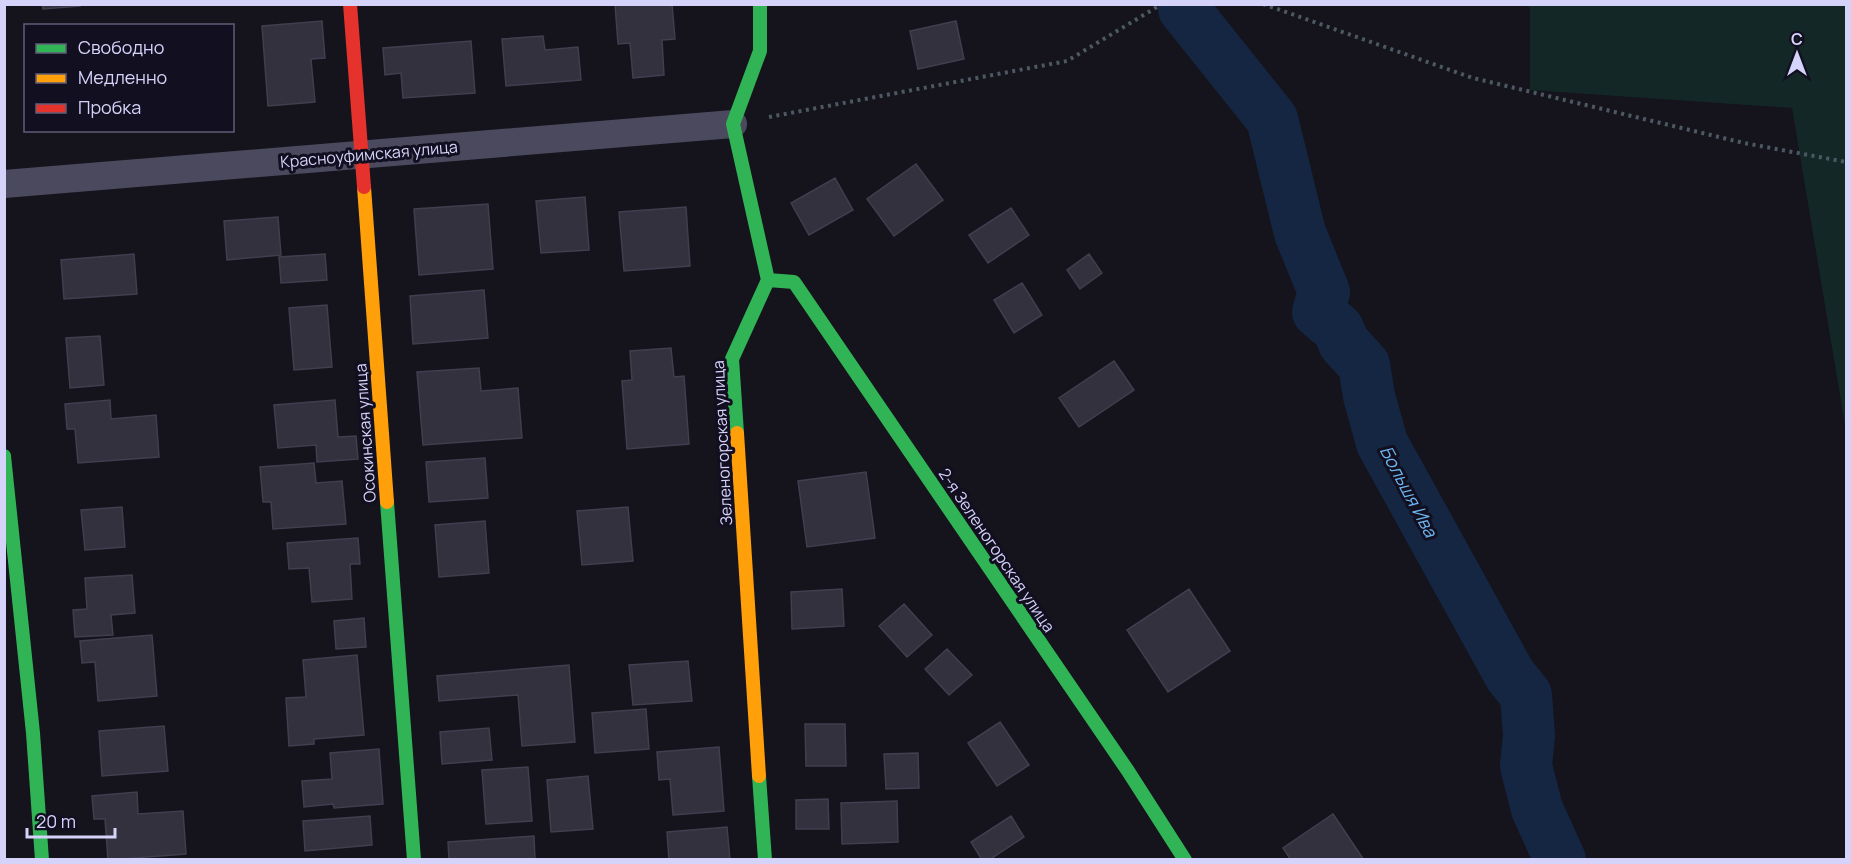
<svg xmlns="http://www.w3.org/2000/svg" width="1851" height="864" viewBox="0 0 1851 864" font-family="Manrope,sans-serif">
	<style>
		.green { fill: #132726 }
		.lines { fill: none; stroke-linecap: round; stroke-linejoin: round }
		.river { stroke: #142641; stroke-width: 52 }
		.building { fill: #33313e; stroke: #413e4f; stroke-width: 1.5 }
		.path { stroke: #4c5963; stroke-width: 4; stroke-dasharray: 3 4.5; stroke-linecap: butt }
		.street { stroke: #4a495d; stroke-width: 28 }
		.fast { stroke: #30b455; stroke-width: 14 }
		.slow { stroke: #ff9f0a; stroke-width: 14 }
		.jam { stroke: #e5322d; stroke-width: 14 }
		.labels { text-anchor: middle; dominant-baseline: central; stroke-width: 6; stroke-linejoin: round; paint-order: stroke }
		.street-label { font-size: 16px; fill: #d6d3fb; stroke: #120f20 }
		.water-label { font-size: 18px; font-style: italic; fill: #6bb6f1; stroke: #120f20 }
	</style>
	<rect width="100%" height="100%" fill="#15131c"/>
	<path class="green" d="M1526 5H1846V431L1792 108 1530 90V8Z"/>
	<g class="lines">
		<path class="river" d="M1184 9 1272 119 1300 233 1324 292 1318 312 1338 329 1344 343 1364 365 1369 396 1382 443 1510 675 1526 695 1529 735 1526 766 1537 809 1560 860"/>
	</g>
	<path class="building" d="M42 4H80V6L43 9Z
		M615 4H672L675 39 662 40 664 75 633 78 630 43 618 44Z
		M322 21 325 58 311 59 315 102 268 106 262 26Z
		M956 21 964 59 918 69 910 31Z
		M543 36 545 50 578 47 581 80 506 86 502 39Z
		M471 41 475 93 403 98 401 73 385 75 383 48Z
		M916 164 943 200 894 236 867 199Z
		M835 178 853 210 809 235 791 203Z
		M585 197 589 250 541 253 536 201Z
		M488 204 493 269 419 275 414 209Z
		M686 207 690 266 624 271 619 212Z
		M1011 208 1029 235 988 263 969 235Z
		M278 217 281 255 227 260 224 221Z
		M134 254 137 294 64 299 61 260Z
		M325 254 327 280 281 283 279 257Z
		M1089 254 1102 273 1080 289 1067 270Z
		M1022 283 1042 315 1014 333 994 300Z
		M484 290 488 338 413 344 410 296Z
		M327 305 332 367 294 370 289 308Z
		M100 336 104 385 70 388 66 338Z
		M671 348 674 377 684 376 689 444 627 449 622 381 632 380 630 351Z
		M1114 361 1134 390 1079 427 1059 398Z
		M479 368 481 391 518 388 522 438 423 445 417 372Z
		M110 400 111 419 156 415 159 457 78 463 75 429H67L65 404Z
		M335 400 338 437 356 436 358 459 317 462 316 445 278 448 274 405Z
		M485 458 488 498 429 502 426 462Z
		M314 463 316 483 342 481 346 524 273 529 271 502H263L260 467Z
		M866 472 875 538 807 547 798 481Z
		M122 507 125 547 85 550 81 510Z
		M628 507 633 561 582 565 577 511Z
		M485 521 489 573 439 577 435 525Z
		M358 538 360 564H350L352 599 312 602 309 568 289 569 287 543Z
		M132 575 135 613 111 615 113 635 75 637 73 610 87 609 85 578Z
		M842 589 844 626 792 629 791 592Z
		M1189 589 1230 651 1168 692 1127 630Z
		M904 604 932 635 907 657 879 626Z
		M364 618 366 647 336 649 334 621Z
		M152 635 157 696 98 701 95 662 82 663 80 641Z
		M947 649 972 675 949 695 925 669Z
		M357 655 364 735 314 739V744L289 746 286 698 306 697 303 660Z
		M688 661 692 701 633 705 629 665Z
		M569 665 575 742 522 746 518 695 439 701 437 676Z
		M646 709 649 749 595 753 592 713Z
		M1000 722 1029 765 997 786 968 743Z
		M805 724H845L846 766H806Z
		M164 726 168 771 102 776 99 731Z
		M489 728 492 760 442 764 440 732Z
		M719 747 724 811 673 815 670 779 659 780 657 752Z
		M379 749 383 804 334 808 333 804 304 807 302 781 332 779 330 753Z
		M918 753 919 788 886 789 884 754Z
		M528 767 532 821 486 824 482 770Z
		M588 776 593 829 551 832 547 780Z
		M137 792 138 814 183 811 186 854 108 860 105 819H94L92 796Z
		M828 799 829 829H796V800Z
		M897 801 898 842 842 844 841 803Z
		M1333 814 1364 860H1291L1283 848Z
		M370 816 372 845 305 851 303 821Z
		M1011 816 1024 837 989 860H982L971 842Z
		M727 827 730 860H669L667 832Z
		M534 836 535 860H449L448 842Z"/>
	<g class="lines">
		<path class="path" d="M1263 4 1473 78 1744 143 1846 162
			M769 117 1067 61 1162 4"/>
		<path class="street" d="M4 184 733 124"/>
		<path class="fast" d="M768 280 794 282 1128 771 1185 860
			M737 433 732 359 768 280 733 124 760 51V4
			M4 456 33 733 42 860
			M387 502 414 860
			M759 776 765 860"/>
		<path class="slow" d="M364 187 387 502
			M737 433 759 776"/>
		<path class="jam" d="M350 4 364 187"/>
	</g>
	<g class="labels">
		<g class="street-label">
			<text transform="translate(369 154) rotate(-5)">Красноуфимская улица</text>
			<text transform="translate(365 433) rotate(-94)">Осокинская улица</text>
			<text transform="translate(722 443) rotate(-93)">Зеленогорская улица</text>
			<text transform="translate(997 550) rotate(56)">2-я Зеленогорская улица</text>
		</g>
		<g class="water-label">
			<text transform="translate(1409 491) rotate(62)">Большя Ива</text>
		</g>
	</g>
	<rect width="1851" height="864" fill="none" stroke="#d6d3fb" stroke-width="12"/>
	<rect x="24" y="24" width="210" height="108" fill="#120f20" stroke="#605d78" stroke-width="1.5"/>
	<rect x="36" y="44" width="30" height="9" fill="#30b455" stroke="#605d78" stroke-width="1.5"/>
	<text x="78" y="54" font-size="18" fill="#d6d3fb">Свободно</text>
	<rect x="36" y="74" width="30" height="9" fill="#ff9f0a" stroke="#605d78" stroke-width="1.5"/>
	<text x="78" y="84" font-size="18" fill="#d6d3fb">Медленно</text>
	<rect x="36" y="104" width="30" height="9" fill="#e5322d" stroke="#605d78" stroke-width="1.5"/>
	<text x="78" y="114" font-size="18" fill="#d6d3fb">Пробка</text>
	<g transform="translate(1797 54)" stroke="#120f20" stroke-width="4.5" paint-order="stroke">
	<path d="M0-4.5L10 22L0 15L-10 22Z" fill="#d6d3fb"/>
	<text y="-9" font-size="16" font-weight="bold" text-anchor="middle" fill="#d6d3fb">С</text>
	</g>
	<path d="M27 828v9h88v-9" fill="none" stroke="#d6d3fb" stroke-width="3"/>
	<text x="36" y="828" font-size="18" fill="#d6d3fb" stroke="#120f20" stroke-width="4.5" paint-order="stroke">20 m</text>
</svg>
